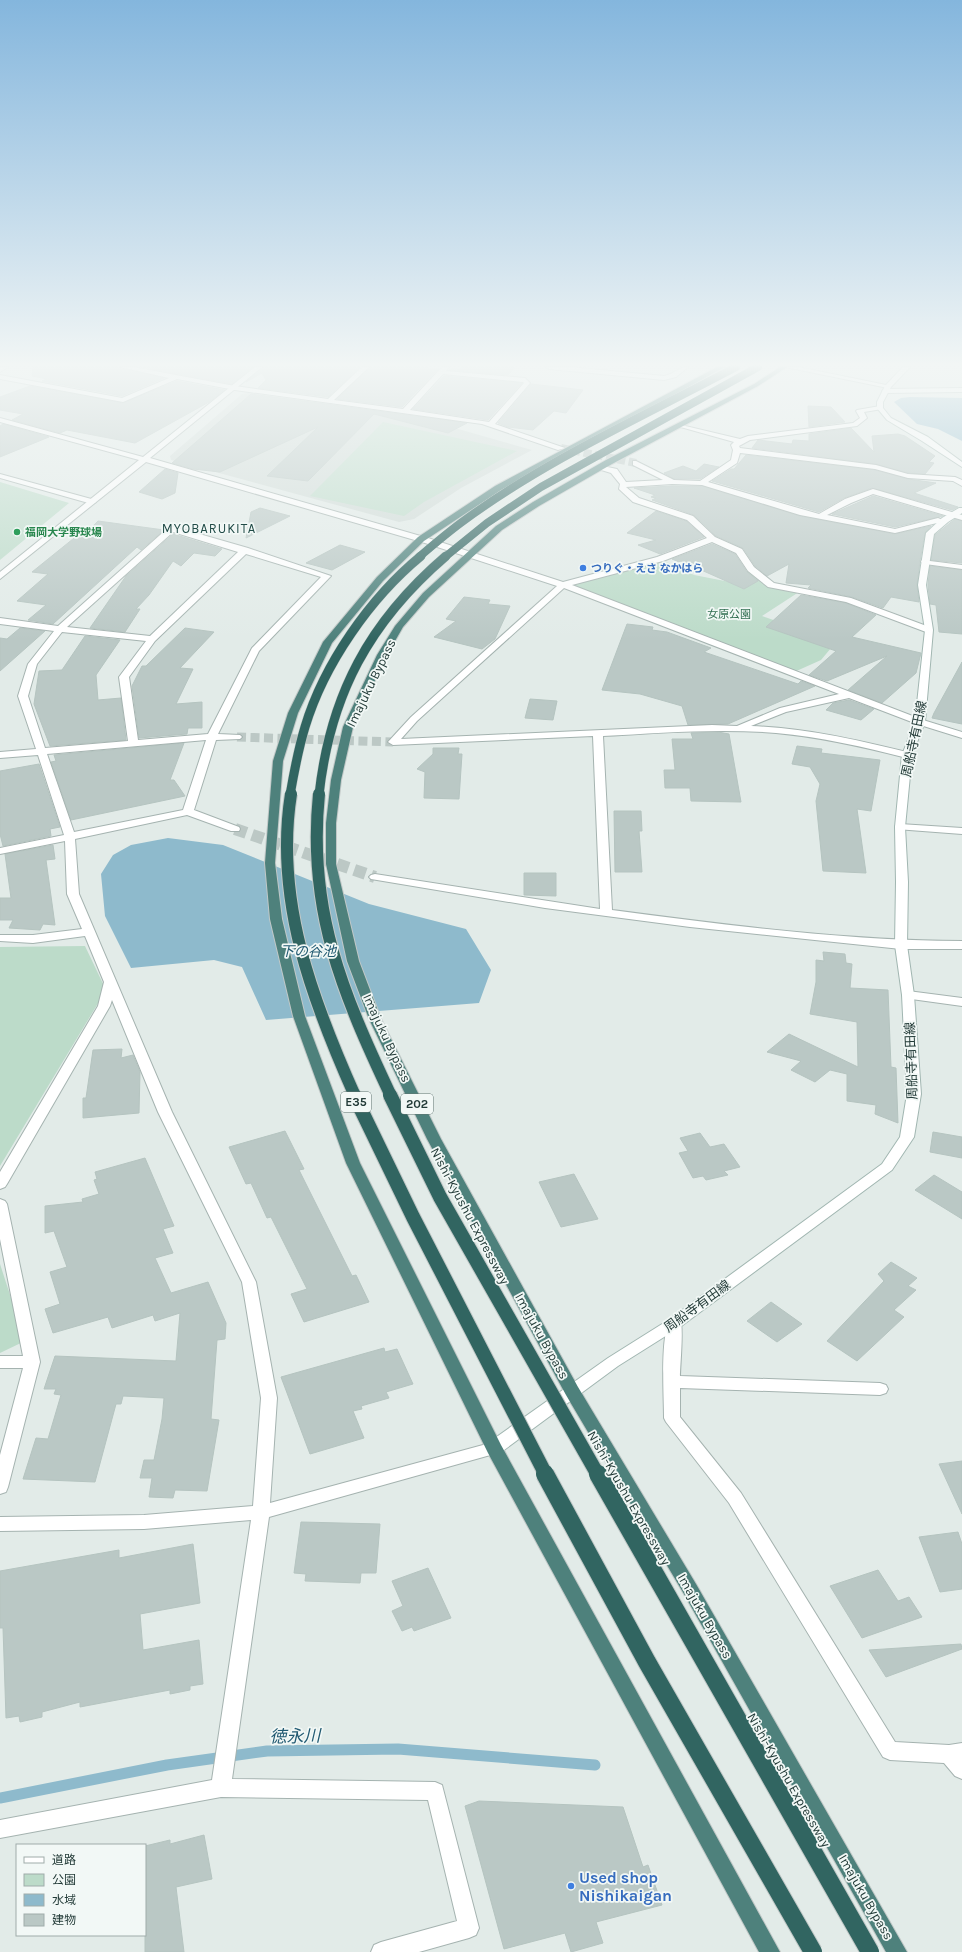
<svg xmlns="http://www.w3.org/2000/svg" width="962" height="1952" viewBox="0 0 962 1952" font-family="Karla,'Noto Sans JP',sans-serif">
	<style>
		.built { fill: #d0dbd7 }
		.green { fill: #bcdbc9 }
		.water { fill: #8ebacc }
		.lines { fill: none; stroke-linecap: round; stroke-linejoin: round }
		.stream { stroke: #8ebacc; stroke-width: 11 }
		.building { fill: #bac8c5; stroke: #b5c4c0 }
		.minor-tunnel-far2 { stroke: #bcc8c5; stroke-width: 8; stroke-dasharray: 8 3.5; stroke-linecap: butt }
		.minor-tunnel-far1 { stroke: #bcc8c5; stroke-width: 9; stroke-dasharray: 9 4.5; stroke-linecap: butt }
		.minor-tunnel { stroke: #bcc8c5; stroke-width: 12; stroke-dasharray: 12 6; stroke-linecap: butt }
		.minor-casing { stroke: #a5b3b0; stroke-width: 2 }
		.tertiary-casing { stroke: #a5b3b0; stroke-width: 2 }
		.secondary-casing { stroke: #a1b6b1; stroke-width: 2 }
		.trunk-casing { stroke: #c1c8c7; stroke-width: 2 }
		.minor { fill: #fff; fill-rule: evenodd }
		.tertiary { fill: #fff; fill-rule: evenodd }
		.secondary { fill: #fff; fill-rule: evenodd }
		.trunk { fill: #4e817c; fill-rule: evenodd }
		.motorway-bridge-far4-casing { stroke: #c1c8c7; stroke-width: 8; stroke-linecap: butt }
		.motorway-bridge-far3-casing { stroke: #c1c8c7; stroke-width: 10; stroke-linecap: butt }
		.motorway-bridge-far2-casing { stroke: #c1c8c7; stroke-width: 14; stroke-linecap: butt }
		.motorway-bridge-far1-casing { stroke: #c1c8c7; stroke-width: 16; stroke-linecap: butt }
		.motorway-bridge-casing { stroke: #c1c8c7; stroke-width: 20; stroke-linecap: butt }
		.motorway-bridge-far4 { stroke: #316561; stroke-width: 8 }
		.motorway-bridge-far3 { stroke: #316561; stroke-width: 9 }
		.motorway-bridge-far2 { stroke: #316561; stroke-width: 12 }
		.motorway-bridge-far1 { stroke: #316561; stroke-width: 14 }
		.motorway-bridge { stroke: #316561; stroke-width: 18 }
		.leisure-dot { fill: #2e9e5b; stroke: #f2f8f6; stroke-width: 1.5 }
		.shop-dot { fill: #3f7fe0; stroke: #f2f8f6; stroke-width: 1.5 }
		.labels { text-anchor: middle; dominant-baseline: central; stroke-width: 3.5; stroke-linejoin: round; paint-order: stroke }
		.far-leisure-label { font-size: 11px; font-weight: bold; fill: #27864d; stroke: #f2f8f6; text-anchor: start }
		.far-shop-label { font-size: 11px; font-weight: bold; fill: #366cbe; stroke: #f2f8f6; text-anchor: start }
		.far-park-label { font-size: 11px; fill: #306e51; stroke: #f2f8f6 }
		.shield { fill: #f2f8f6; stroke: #617471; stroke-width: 1 }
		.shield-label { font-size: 12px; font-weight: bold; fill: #233b38 }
		.far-quarter-label { font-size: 13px; letter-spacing: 1px; fill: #214b47; stroke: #f2f8f6 }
		.street-label { font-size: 13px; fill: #233b38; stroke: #f2f8f6 }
		.water-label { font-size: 14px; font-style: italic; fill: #225a72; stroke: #f2f8f6 }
		.near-shop-label { font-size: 16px; font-weight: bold; fill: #366cbe; stroke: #f2f8f6; text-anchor: start }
		.near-water-label { font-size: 17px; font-style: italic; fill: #225a72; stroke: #f2f8f6 }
	</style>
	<rect width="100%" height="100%" fill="#e2ebe8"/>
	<path class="built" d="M248 393 409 415 532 450 461 488 414 519 399 522 171 460 170 456 242 394Z"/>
	<path class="green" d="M383 422 517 451 424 502 404 516 310 496Z
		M0 482 69 503 0 560Z
		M660 559 694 575 730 582 751 569 771 585 802 590 762 616 836 642 821 660 792 673 563 585Z
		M85 946 106 990 0 1166V947Z
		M0 1264 25 1341 0 1353Z"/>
	<path class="water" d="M910 397 962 398V441L938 429 917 424 894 402 901 398Z
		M168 838 223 845 369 904 466 929 491 970 479 1003 266 1020 242 967 214 960 131 968 105 916 101 874 113 855 131 845Z"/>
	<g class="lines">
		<path class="stream" d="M0 1798 167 1765 267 1751 398 1749 595 1765"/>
	</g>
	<path class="building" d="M33 367H119L164 378 122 396 42 381 47 379 32 376Z
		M141 367H253L232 384Z
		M263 367H360L328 397 258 388 266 380 262 373 246 382Z
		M370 367H422L438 369 402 407 337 399Z
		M461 367H515L508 375 449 370H458Z
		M444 376 522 383 488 420 413 409Z
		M177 381 225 390 209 402 135 443 67 430 60 433 12 420 23 414 0 410V397L30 386 123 403Z
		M531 384 583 390 566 413 554 411 533 430 508 427 498 423Z
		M251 394 467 423 448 433 374 414 308 481 267 476 318 427 220 472 193 469 172 463Z
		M808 406 831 407 845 422 809 427Z
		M3 424 49 437 0 457V426Z
		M851 428 874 452 872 436 898 434 905 436 935 456 929 462 934 463 925 474 908 473 876 464 752 448 758 440 792 444 793 440 809 441V434Z
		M746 455 875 470 908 479 936 483 914 493 958 507 952 510 872 488 844 498 819 512 712 481 731 469H734Z
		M704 464 719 467 700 479H674L664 473 683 466 696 471Z
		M165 469 178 473 175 493 162 499 139 492Z
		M672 486H702L800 516 895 534 931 526 925 533 920 561 917 585 919 602 891 597 883 608 852 597 808 588 811 585 786 583 789 564 767 576 755 566 743 548 716 536 694 515 652 500 656 498 651 497 655 495 634 488Z
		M873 496 943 516 895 527 832 514Z
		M260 508 290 516 246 538 251 512Z
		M656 511 686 521 704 537 660 554 638 545 656 540 627 533Z
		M955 519 962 521V563L931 560 935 535Z
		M98 521 164 530 141 550 137 547 53 624 28 620 46 605 17 601 48 574 32 572 89 526 92 527Z
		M173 534 222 549 215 556 194 553 181 566 173 561 149 595 136 609H140L125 632 90 628 126 576Z
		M712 544 735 554 747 572 758 581 744 589 681 561 679 562 672 559Z
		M340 545 365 552 332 570 306 563Z
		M930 566 962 570V634L939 632 936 605 930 604 928 585Z
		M801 595 846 603 876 615 852 637 921 653 916 673 882 703 848 690 887 656 827 681 809 675 836 651 766 627Z
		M464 597 490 600 488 604 510 606 495 639 482 649 434 637 456 621 446 619Z
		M627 624 653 627 652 630 667 632 711 648 704 652 798 684 801 681 815 686 728 724 688 725 682 706 640 694 602 690Z
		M20 628 45 631 0 671V638L7 639Z
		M185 628 214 632 180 668 193 669 176 704 202 702V728H188L187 734 139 738 132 686 142 666H146Z
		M85 636 120 640 96 675 98 700 121 698 126 740 50 746 34 704 39 671 62 670Z
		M962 662V724L932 718 934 713Z
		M530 699 557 701 553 720 525 718Z
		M849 700 874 709 861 720 826 710 833 703Z
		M718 732 729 734 741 802 691 801 690 788H665L664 770H675L672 739H693L691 733Z
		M184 743 170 780H174L185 796 71 820 51 762 56 761 54 755Z
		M797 746 822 749 821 753 880 760 871 811 857 809 866 873 823 871 816 801 820 784 810 767 792 764Z
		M433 748H459L458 754H462L459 799 424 798 425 772 417 769 433 754Z
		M39 764 60 827 50 829 51 836 3 846 0 834V771Z
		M614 811H641L642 831H639L642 872H615Z
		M53 845 55 859 46 860 55 925 43 924 40 930 9 928 13 920H0V898H11L5 854Z
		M524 873H556V896L524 895Z
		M823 952 845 954 846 963 852 964 850 988 888 990 891 1067 896 1068 898 1123 875 1114 876 1105 847 1101V1074L830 1070 815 1082 791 1070 801 1061 767 1052 789 1034 858 1067 857 1022 810 1014 816 982V960L824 961Z
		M122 1049 121 1058 133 1055 140 1072 139 1113 83 1118V1098H86L93 1050Z
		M285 1131 304 1169 299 1170 352 1276 356 1275 369 1302 304 1322 291 1294 307 1289 271 1217 267 1218 251 1183 246 1184 229 1147Z
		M933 1132 962 1137V1158L930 1152Z
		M700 1133 710 1147 724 1144 740 1167 724 1171 728 1175 706 1180 703 1176 693 1178 679 1153 688 1151 680 1138Z
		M145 1158 174 1226 163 1229 173 1253 155 1258 171 1293 208 1282 226 1323 225 1339 217 1340 211 1419 219 1420 207 1491 175 1490 173 1498 149 1497 152 1478H140L144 1460H154L162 1419 164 1398 123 1396 121 1404H116L95 1482 23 1479 36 1438 48 1439 61 1395 54 1394 56 1389H44L55 1356 176 1361 180 1313 155 1321 153 1315 112 1328 108 1317 53 1333 45 1309 60 1304 50 1272 67 1267 54 1231 45 1233V1206L83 1202 82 1199 99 1194 94 1180 97 1179 95 1172Z
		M574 1174 598 1219 561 1227 539 1182Z
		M934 1175 962 1192V1219L915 1190Z
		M891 1262 917 1278 908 1286 916 1290 894 1310 904 1317 857 1361 827 1341 884 1281 878 1274Z
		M771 1302 802 1324 777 1342 747 1321Z
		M384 1348 385 1352 397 1349 413 1384 386 1392 389 1398 361 1406 362 1409 353 1411 364 1438 310 1454 281 1377Z
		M962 1461V1514L939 1464Z
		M301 1522 380 1524 376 1573H361L360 1583 305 1581 306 1574 294 1573Z
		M958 1532 962 1544V1589L940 1592 919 1537Z
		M193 1544 200 1603 140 1614 143 1650 199 1640 203 1684 190 1686V1690L170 1694V1690L80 1707V1702L42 1712V1717L20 1722 19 1716 6 1718 3 1628H0V1571L119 1550V1558Z
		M428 1568 451 1618 414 1631 412 1627 402 1631 392 1611 403 1606 392 1581Z
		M878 1570 898 1601 909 1597 922 1617 862 1638 830 1586Z
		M961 1644 962 1649 886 1677 869 1650Z
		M479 1801 623 1807 643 1867 648 1865 662 1905 596 1922 603 1943 571 1952 565 1933 504 1949 465 1806Z
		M204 1835 212 1879 176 1887 184 1952H145V1846L170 1840V1844Z"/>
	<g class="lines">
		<path class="minor-tunnel-far2" d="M561 448 636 463"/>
		<path class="minor-tunnel-far1" d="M237 737 393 742"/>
		<path class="minor-tunnel" d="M235 829 375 877"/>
		<g class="minor-casing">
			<path id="minor" d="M0 367H8L0 372Z
				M120 367H133L235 386 328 399 362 367H369L334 400 403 409 442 367H449L446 371 525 378 530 383 495 424 565 448 558 450 482 424 235 390 177 379 123 402 0 379V375L122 398 169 378ZM443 374 523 382 524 383 489 422 410 410Z
				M546 367H569L664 376C674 374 679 367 688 367L676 377 664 380 549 369Z
				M785 367H798L891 386 888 388Z
				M962 388V392H960L885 393 882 391 885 389Z
				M880 406 883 408 882 409 864 412 867 418 857 426 750 440 739 446 740 448 876 465 908 474 955 477 962 480V486L953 481 908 478 875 469 740 453 737 463 708 482 819 514 845 499 873 489 962 515V520L873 494 851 503 827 515 895 529 938 518 947 522 943 524 937 523 895 533 800 515 702 485 672 484 626 487 639 498 693 516 715 537 742 549 754 567 774 583 851 598 932 628V632H926L846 602 768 587 748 571 736 553 712 542 663 561 572 585 923 720 962 732V738L917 724 849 698 786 712 751 726C806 728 858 740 911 753L912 755 911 757 907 758C864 747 821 737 776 733 719 728 660 733 603 736L612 910C726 925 846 941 962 941V949H901L690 927 545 908 371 879 369 877 371 875 375 874 600 909 593 736 393 745 388 742 411 717 557 586 425 543V539H431L563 582 657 557 707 538 687 520 633 502 619 489 620 484 611 473 598 469V465L617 469 626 482 663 480 633 465V461H636L674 480 700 481 731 460 733 450 731 445 734 442 677 426V424L740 439 748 436 853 423 860 418 856 411 857 410ZM564 588 839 694 780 708 737 726 712 725 401 739 417 721Z
				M0 474 95 500 96 502 92 504 0 478Z
				M169 527H175L248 548 331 576 259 651 218 734 240 735 242 737 240 739 216 740 194 810 239 827 240 829 239 831H231L187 815 75 839 79 894 172 1112 256 1282 277 1398 270 1503 494 1442 500 1443 502 1448 500 1453 494 1454 269 1517 232 1779 435 1782 442 1785 479 1928 476 1935 469 1938 419 1952H371L374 1945 381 1942 457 1921 428 1800 221 1797 0 1838V1820L212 1780 251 1520 144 1529 0 1531V1517L144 1515 253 1506 261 1398 242 1282 158 1112 112 1000 110 1006 7 1184 5 1187 0 1189V1172L98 1006 104 982 85 936 33 943 0 941V935H33L82 929 67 894 65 841 0 854V848L64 835 38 755 0 758V752L36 749 18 696 28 664 54 631 0 624V618L58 626ZM173 532 238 552 150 636 67 627ZM246 554 321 577 252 648 208 734 138 740 129 677 155 641ZM62 632 146 641 119 677 128 741 45 748 28 696 37 664ZM206 740 183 810 74 832 47 754Z
				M922 560 962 565V569L925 564 921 562Z
				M900 824 962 828V834L896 829 895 827 896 825Z
				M908 991 962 998V1006L904 998 902 995 904 992Z
				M0 1199 5 1201 7 1204 40 1362 8 1487 6 1492 0 1494V1455L23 1368H0V1356H23L0 1239Z
				M675 1317 680 1319C684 1325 680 1366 680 1376L880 1383 886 1385 888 1389 886 1393 880 1395 680 1388V1417L741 1493 895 1742 949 1745 962 1743V1779L955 1776 944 1763 890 1760 883 1757 729 1503 666 1422 664 1418C664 1395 660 1337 670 1319Z"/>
		</g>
		<g class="tertiary-casing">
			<path id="tertiary" d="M255 367H262L150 458 431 539V543H425L146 462 0 579V572L139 460 0 422V418L143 457Z"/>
		</g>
		<g class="secondary-casing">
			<path id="secondary" d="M903 367H910L891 387 883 402V408L891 418 928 437 962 462V467L922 441 887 420 877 408V402L885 386Z
				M959 508H962V513L948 522 934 534 926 585 933 630 925 722 912 755 905 827 908 882 907 945 914 995 921 1094 914 1137 892 1170 680 1327 618 1366 500 1453 494 1454 488 1453 486 1448 488 1443 608 1358 670 1319 882 1164 900 1137 907 1094 902 995 895 945 896 882 895 827 902 755 915 722 925 630 918 585 926 533 942 518Z"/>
		</g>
		<g class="trunk-casing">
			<path id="trunk" d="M717 367H725L501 490 424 541 383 581 332 643 298 713 283 761 275 863 282 919 305 1016 360 1163 501 1445 780 1952H759L488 1453 346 1163 293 1016 270 919 265 863 273 761 288 713 323 642 377 577 418 537 495 486Z
				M780 367H787L758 386 612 464 539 506 502 530 429 597 403 627 387 655 353 727 341 780 336 823V864L359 961 381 1019 441 1139 578 1387 696 1584 907 1952H886L684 1594 566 1395 427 1139 369 1019 347 961 326 864V823L331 780 343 727 377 655 395 626 423 593 496 526 533 502 606 460 754 384Z"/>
		</g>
		<use href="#minor" class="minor"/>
		<use href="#tertiary" class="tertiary"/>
		<use href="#secondary" class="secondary"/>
		<use href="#trunk" class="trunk"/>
		<g class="motorway-bridge-far4-casing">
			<path id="motorway-bridge-far4" d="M419 557C433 545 447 533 462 522 546 460 644 416 736 367
				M445 557 487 523 541 487 758 367"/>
		</g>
		<g class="motorway-bridge-far3-casing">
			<path id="motorway-bridge-far3" d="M290 795C294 772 298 750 305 727 324 664 370 598 421 556
				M319 795C330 695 369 622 446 556"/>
		</g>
		<g class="motorway-bridge-far2-casing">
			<path id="motorway-bridge-far2" d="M291 794C274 900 313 1002 355 1096
				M319 794C307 910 343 994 391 1096"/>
		</g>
		<g class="motorway-bridge-far1-casing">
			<path id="motorway-bridge-far1" d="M354 1095 413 1217 546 1475
				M390 1095 440 1197 598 1475"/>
		</g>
		<g class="motorway-bridge-casing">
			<path id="motorway-bridge" d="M545 1474 647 1662 813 1952
				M598 1474 870 1952"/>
		</g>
		<use href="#motorway-bridge-far4" class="motorway-bridge-far4"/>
		<use href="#motorway-bridge-far3" class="motorway-bridge-far3"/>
		<use href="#motorway-bridge-far2" class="motorway-bridge-far2"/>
		<use href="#motorway-bridge-far1" class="motorway-bridge-far1"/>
		<use href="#motorway-bridge" class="motorway-bridge"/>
	</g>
	<linearGradient id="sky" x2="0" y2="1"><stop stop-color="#84b6dd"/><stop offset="0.57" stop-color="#f2f6f5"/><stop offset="1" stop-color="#f2f6f5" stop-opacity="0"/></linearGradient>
	<rect width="962" height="640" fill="url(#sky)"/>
	<circle class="leisure-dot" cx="17" cy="532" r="4"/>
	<g class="shop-dot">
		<circle cx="583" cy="568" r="4"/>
		<circle cx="571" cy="1886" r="4"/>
	</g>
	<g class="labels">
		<g class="far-leisure-label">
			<text x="25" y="532">福岡大学野球場</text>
		</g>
		<g class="far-shop-label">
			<text x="591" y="568">つりぐ・えさ なかはら</text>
		</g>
		<g class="far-park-label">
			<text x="729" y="614">女原公園</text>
		</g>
		<g class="shield">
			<rect x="341" y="1092" width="30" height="20" rx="3"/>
			<rect x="401" y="1094" width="32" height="20" rx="3"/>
		</g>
		<g class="shield-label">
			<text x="356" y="1102">E35</text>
			<text x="417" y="1104">202</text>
		</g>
		<g class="far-quarter-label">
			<text x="209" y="528">MYOBARUKITA</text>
		</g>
		<g class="street-label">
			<text transform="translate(371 683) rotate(-64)">Imajuku Bypass</text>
			<text transform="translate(914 739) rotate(-78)">周船寺有田線</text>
			<text transform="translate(387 1038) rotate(65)">Imajuku Bypass</text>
			<text transform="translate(911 1061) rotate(-92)">周船寺有田線</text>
			<text transform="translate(470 1216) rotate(62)">Nishi-Kyushu Expressway</text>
			<text transform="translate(697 1306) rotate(-36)">周船寺有田線</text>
			<text transform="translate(542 1336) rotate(61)">Imajuku Bypass</text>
			<text transform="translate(629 1498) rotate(60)">Nishi-Kyushu Expressway</text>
			<text transform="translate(705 1616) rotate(60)">Imajuku Bypass</text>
			<text transform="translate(789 1780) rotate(60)">Nishi-Kyushu Expressway</text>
			<text transform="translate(866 1897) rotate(60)">Imajuku Bypass</text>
		</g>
		<g class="water-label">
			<text x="308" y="951">下の谷池</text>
		</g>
		<g class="near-shop-label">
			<text x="579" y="1877">Used shop<tspan x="579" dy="18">Nishikaigan</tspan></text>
		</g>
		<g class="near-water-label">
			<text transform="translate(295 1736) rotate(-1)">徳永川</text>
		</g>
	</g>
	<rect x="16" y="1844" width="130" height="92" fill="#f2f8f6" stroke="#9facaa"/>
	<rect x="24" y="1857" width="20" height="6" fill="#ffffff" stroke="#9facaa"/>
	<text x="52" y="1864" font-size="12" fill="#233b38">道路</text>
	<rect x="24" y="1874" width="20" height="12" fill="#bcdbc9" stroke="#9facaa"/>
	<text x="52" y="1884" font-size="12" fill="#233b38">公園</text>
	<rect x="24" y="1894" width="20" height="12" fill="#8ebacc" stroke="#9facaa"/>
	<text x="52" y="1904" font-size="12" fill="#233b38">水域</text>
	<rect x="24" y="1914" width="20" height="12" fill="#bac8c5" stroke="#9facaa"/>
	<text x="52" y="1924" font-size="12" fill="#233b38">建物</text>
</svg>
